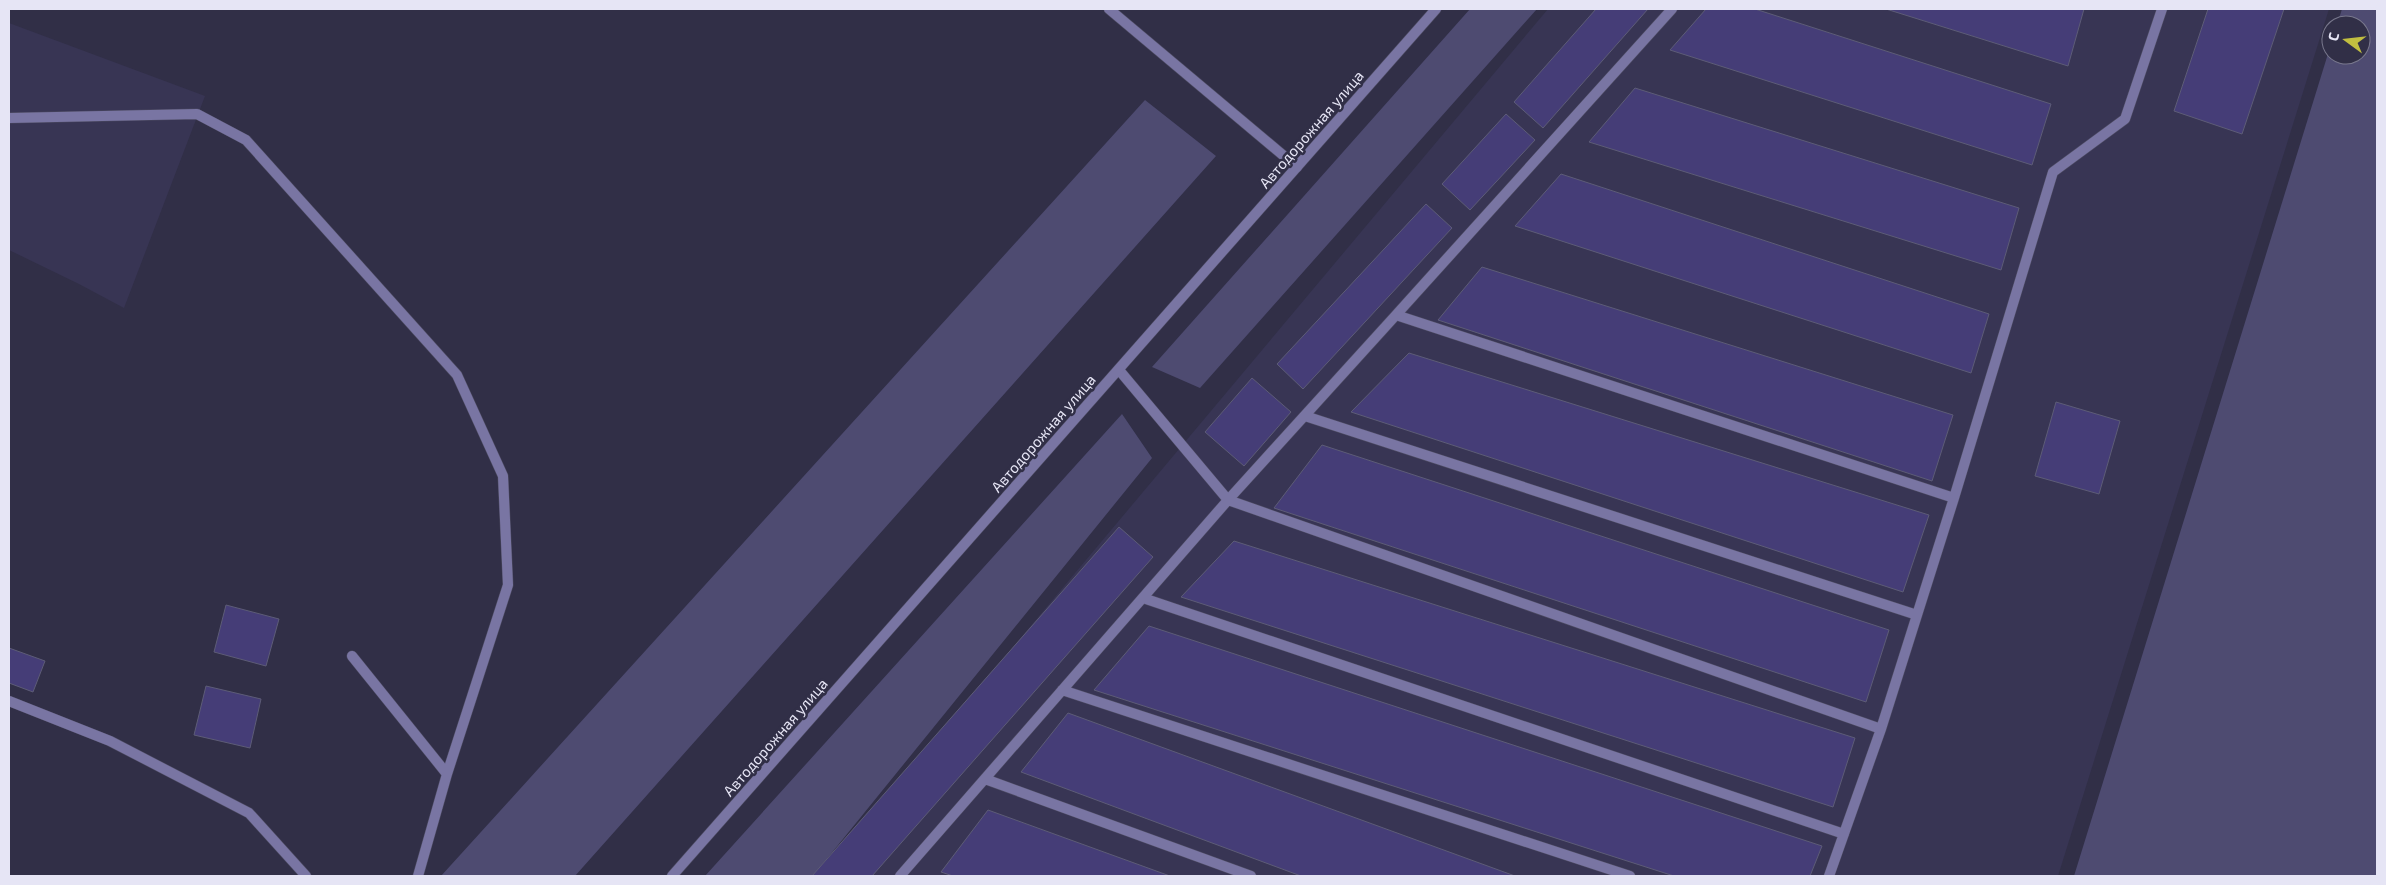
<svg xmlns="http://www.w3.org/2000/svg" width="2386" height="885" viewBox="0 0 2386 885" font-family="'Exo 2',sans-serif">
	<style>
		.built { fill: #383554 }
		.green { fill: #4e4b71 }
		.building { fill: #453d77; stroke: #5d5c77 }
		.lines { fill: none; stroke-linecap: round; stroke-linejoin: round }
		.service-casing { stroke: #4e4c63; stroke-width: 11 }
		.minor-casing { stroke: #4e4c63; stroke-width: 11 }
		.service { stroke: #7975a3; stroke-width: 10 }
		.minor { stroke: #7975a3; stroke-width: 10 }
		.labels { text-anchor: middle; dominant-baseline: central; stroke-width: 5; stroke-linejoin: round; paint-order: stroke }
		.street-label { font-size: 15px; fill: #e6e5f5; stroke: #312f47 }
	</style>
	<rect width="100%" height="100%" fill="#312f47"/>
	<path class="built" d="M1548 9H2329L2058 876H821Z
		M9 23 205 96 124 308 79 284 9 250Z"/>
	<path class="green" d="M1470 9H1537L1200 388 1152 367Z
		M2342 9H2377V876H2074L2331 44V55H2361V25H2337Z
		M1145 100 1216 156 575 876H441Z
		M1122 414 1152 458 813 876H705Z"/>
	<path class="building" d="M1596 9H1648L1543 128 1514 102Z
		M1706 9H1755L2051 104 2032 165 1670 50Z
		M1886 9H2084L2068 66Z
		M2208 9H2284L2242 134 2174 111Z
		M1635 88 2019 208 2001 270 1589 142Z
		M1506 114 1535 140 1470 210 1442 184Z
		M1561 174 1989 314 1971 373 1515 226Z
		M1426 204 1452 228 1303 389 1277 364Z
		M1482 267 1953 415 1932 481 1438 320Z
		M1409 353 1929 515 1903 592 1351 412Z
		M1252 378 1291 412 1244 466 1205 432Z
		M2056 402 2120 421 2099 494 2035 476Z
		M1322 445 1889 630 1866 702 1274 508Z
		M1119 527 1153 557 872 876H812Z
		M1234 541 1855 738 1833 807 1181 597Z
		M226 605 279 619 266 666 214 652Z
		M1149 626 1822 846 1810 876H1674L1094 690Z
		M9 648 45 661 33 692 9 683Z
		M206 686 261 699 250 748 194 735Z
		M1068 713 1515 876H1301L1021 772Z
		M988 810 1170 876H953L941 872Z"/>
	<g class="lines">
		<g class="service-casing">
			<path id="service" d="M1109 9 1297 167
				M9 118 197 114 246 140 457 375 503 476 508 585 447 774 418 876
				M1396 315 1672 9
				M1119 370 1228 500 1881 729 1829 876
				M1305 416 1917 615
				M1954 498 2053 172 2125 119 2162 9
				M1143 598 1844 834
				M352 656 447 774
				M1062 690 1630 876
				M985 779 1251 876
				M900 876 1228 500 1396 315 1954 498 1881 729"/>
		</g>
		<g class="minor-casing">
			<path id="minor" d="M9 701 110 741 249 813 306 876
				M672 876 1436 9"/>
		</g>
		<use href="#service" class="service"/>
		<use href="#minor" class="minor"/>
	</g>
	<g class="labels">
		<g class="street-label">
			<text transform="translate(1311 129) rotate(-49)">Автодорожная улица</text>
			<text transform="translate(1043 433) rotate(-49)">Автодорожная улица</text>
			<text transform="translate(775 737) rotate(-49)">Автодорожная улица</text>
		</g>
	</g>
	<rect width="2386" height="885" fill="none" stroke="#e6e5f5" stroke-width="20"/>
	<g transform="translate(2346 40) rotate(285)"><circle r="24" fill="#312f47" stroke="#79788d"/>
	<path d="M0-4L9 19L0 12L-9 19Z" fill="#c1be40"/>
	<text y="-8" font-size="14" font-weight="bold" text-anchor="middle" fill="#e6e5f5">С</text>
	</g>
</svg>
